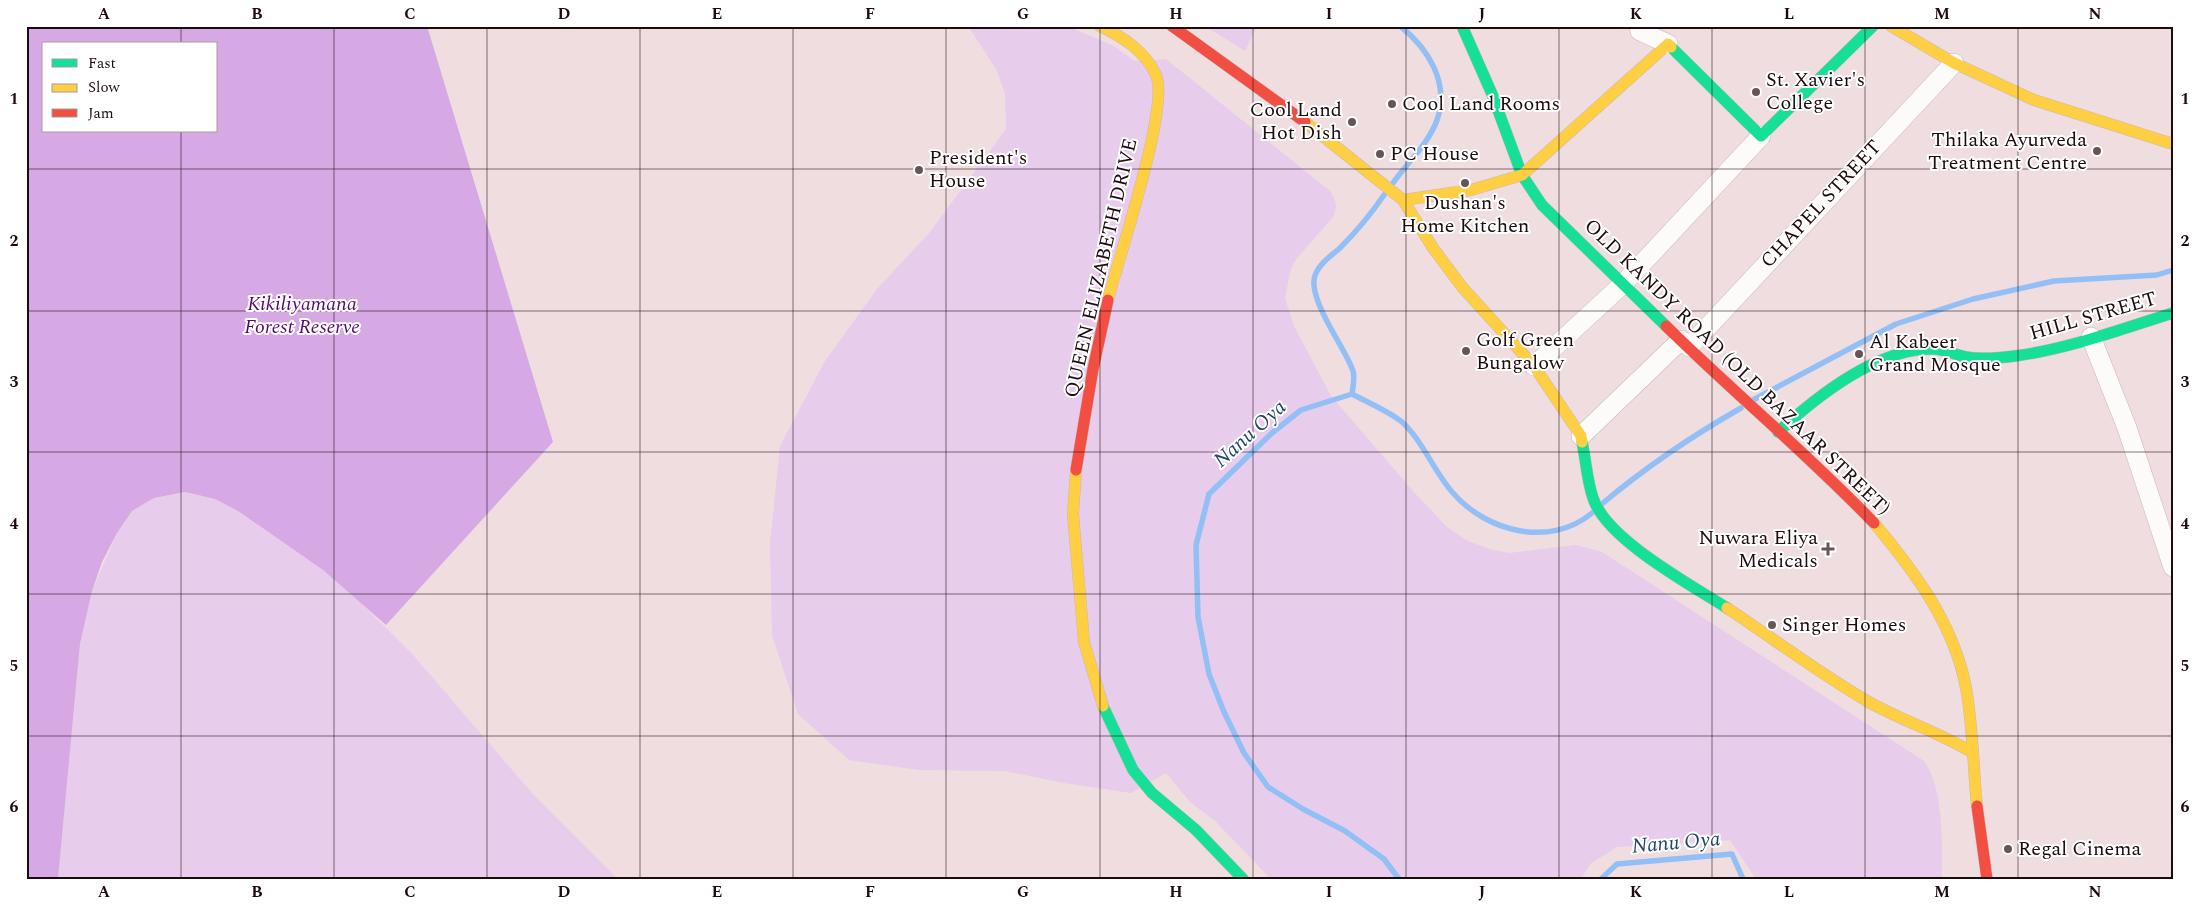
<svg xmlns="http://www.w3.org/2000/svg" width="2199" height="905" viewBox="0 0 2199 905" font-family="Spectral,serif">
	<style>
		.green { fill: #e7ccec }
		.forest { fill: #d6a9e5; fill-rule: evenodd }
		.lines { fill: none; stroke-linecap: round; stroke-linejoin: round }
		.stream { stroke: #92bff5; stroke-width: 5.5 }
		.street-casing { stroke: #cab8ba; stroke-width: 20 }
		.fast-casing { stroke: #cab8ba; stroke-width: 12 }
		.slow-casing { stroke: #cab8ba; stroke-width: 12 }
		.jam-casing { stroke: #cab8ba; stroke-width: 12 }
		.street { stroke: #fdfafa; stroke-width: 19 }
		.fast { stroke: #16e098; stroke-width: 11 }
		.slow { stroke: #ffcf43; stroke-width: 11 }
		.jam { stroke: #f24e42; stroke-width: 11 }
		.grid { fill: none; stroke: #1e0b0e; stroke-width: 1; stroke-opacity: 0.55 }
		.poi-dot { fill: #685457; stroke: #fff; stroke-width: 2 }
		.labels { text-anchor: middle; dominant-baseline: central; stroke-width: 4; stroke-linejoin: round; paint-order: stroke }
		.poi-label { font-size: 20px; fill: #1e0b0e; stroke: #fff; text-anchor: start }
		.street-label { font-size: 20px; fill: #1e0b0e; stroke: #fff }
		.park-label { font-size: 20px; font-style: italic; fill: #500c70; stroke: #fff }
		.water-label { font-size: 21px; font-style: italic; fill: #21466c; stroke: #fff }
		.neatline { fill: none; stroke: #1e0b0e; stroke-width: 2 }
		.grid-label { font-size: 16px; text-anchor: middle; font-weight: bold; fill: #1e0b0e }
	</style>
	<rect width="100%" height="100%" fill="#f0dddf"/>
	<path class="green" d="M968 26H1067L1114 46 1134 61 1166 59 1330 191C1336 201 1338 206 1333 217L1297 258 1291 268 1285 298 1294 326 1331 396 1413 491 1447 527 1466 540 1489 549 1509 553 1576 545 1602 552 1924 761C1944 788 1942 845 1942 879H1756L1730 840 1617 847 1590 864 1581 879H1271L1215 821 1190 802 1166 773 1131 793 1064 783 1005 771 919 770 849 760 798 714 772 635 770 544 780 446 825 361 877 289 930 232 1006 129 1005 93 996 69Z
		M1205 26H1257L1245 51Z
		M185 492 215 499 238 511 323 570 356 598 414 656 532 793 618 879H58L80 644 92 591 117 533 132 511 154 498Z"/>
	<path class="forest" d="M26 26H427L553 442 386 625 323 570 238 511 215 499 185 492 154 498 132 511 117 533 102 562 92 591 80 644 58 879H26ZM44 44H216V131H44Z"/>
	<g class="lines">
		<path class="stream" d="M1393 183C1407 163 1429 143 1437 120 1450 83 1428 48 1400 26
			M1352 394C1367 402 1390 412 1402 422 1423 441 1434 472 1453 493 1487 532 1550 548 1592 513
			M1352 394 1301 410 1272 433 1209 494 1196 545 1198 617 1209 674 1224 712 1244 753 1268 787 1303 809 1345 831 1384 859 1399 879
			M1352 394C1353 387 1355 378 1353 371 1345 347 1304 295 1316 273 1321 262 1331 256 1340 248 1356 232 1371 214 1384 195
			M1753 400 1896 324 1973 299 2054 281 2157 275 2173 270
			M1603 503C1646 467 1692 436 1741 408
			M1601 879 1617 864 1732 854 1743 879"/>
		<g class="street-casing">
			<path id="street" d="M1639 26 1640 31 1668 44
				M2091 337 2127 428 2173 567
				M1689 347 1954 63
				M1534 366 1624 283 1761 136
				M1581 436 1681 340"/>
		</g>
		<g class="fast-casing">
			<path id="fast" d="M1462 26 1492 94 1522 175 1542 205 1666 326
				M1671 47 1761 136 1873 26
				M1778 432C1816 397 1878 348 1933 349 1944 349 1955 355 1966 357 1982 360 1999 358 2015 356 2069 349 2121 329 2173 313
				M1582 442C1586 460 1587 481 1593 498 1606 539 1691 585 1727 608
				M1103 706 1133 770 1152 793 1196 830 1243 879"/>
		</g>
		<g class="slow-casing">
			<path id="slow" d="M1100 26C1123 37 1145 51 1156 75 1170 107 1118 259 1108 300
				M1891 26 1954 63 2034 100 2173 144
				M1305 122 1403 200 1471 190 1522 175
				M1522 175 1668 44 1671 47
				M1403 200 1433 248 1462 287 1534 366 1581 436 1582 442
				M1076 470 1073 514 1084 642 1103 706
				M1874 523C1915 572 1954 624 1966 688 1973 726 1973 767 1977 806
				M1727 608C1774 639 1819 673 1867 701 1902 721 1939 732 1973 753"/>
		</g>
		<g class="jam-casing">
			<path id="jam" d="M1172 26 1305 122
				M1666 326C1734 393 1808 454 1874 523
				M1076 470 1093 369 1108 300
				M1977 806 1987 879"/>
		</g>
		<use href="#street" class="street"/>
		<use href="#fast" class="fast"/>
		<use href="#slow" class="slow"/>
		<use href="#jam" class="jam"/>
	</g>
	<path class="grid" d="M181 26V44M334 26V879M487 26V879M640 26V879M793 26V879M946 26V879M1100 26V879M1253 26V879M1406 26V879M1559 26V879M1712 26V879M1865 26V879M2018 26V879M181 131V879M26 169H2173M26 311H2173M26 452H2173M26 594H2173M26 736H2173"/>
	<g class="poi-dot">
		<circle cx="1756" cy="92" r="5"/>
		<circle cx="1392" cy="104" r="5"/>
		<circle cx="1352" cy="122" r="5"/>
		<circle cx="2097" cy="151" r="5"/>
		<circle cx="1380" cy="154" r="5"/>
		<circle cx="919" cy="170" r="5"/>
		<circle cx="1465" cy="183" r="5"/>
		<circle cx="1466" cy="351" r="5"/>
		<circle cx="1859" cy="354" r="5"/>
		<path d="M1825.5 541.5h5v5h5v5h-5v5h-5v-5h-5v-5h5z"/>
		<circle cx="1772" cy="625" r="5"/>
		<circle cx="2008" cy="849" r="5"/>
	</g>
	<g class="labels">
		<g class="poi-label">
			<text x="1766" y="80">St. Xavier's<tspan x="1766" dy="23">College</tspan></text>
			<text x="1402" y="104">Cool Land Rooms</text>
			<text x="1342" y="110" text-anchor="end">Cool Land<tspan x="1342" dy="23">Hot Dish</tspan></text>
			<text x="2087" y="140" text-anchor="end">Thilaka Ayurveda<tspan x="2087" dy="23">Treatment Centre</tspan></text>
			<text x="1390" y="154">PC House</text>
			<text x="929" y="158">President's<tspan x="929" dy="23">House</tspan></text>
			<text x="1465" y="203" text-anchor="middle">Dushan's<tspan x="1465" dy="23">Home Kitchen</tspan></text>
			<text x="1476" y="340">Golf Green<tspan x="1476" dy="23">Bungalow</tspan></text>
			<text x="1869" y="342">Al Kabeer<tspan x="1869" dy="23">Grand Mosque</tspan></text>
			<text x="1818" y="538" text-anchor="end">Nuwara Eliya<tspan x="1818" dy="23">Medicals</tspan></text>
			<text x="1782" y="625">Singer Homes</text>
			<text x="2018" y="849">Regal Cinema</text>
		</g>
		<g class="street-label">
			<text transform="translate(1821 204) rotate(-47)">CHAPEL STREET</text>
			<text transform="translate(1101 268) rotate(-77)">QUEEN ELIZABETH DRIVE</text>
			<text transform="translate(2093 316) rotate(-16)">HILL STREET</text>
			<text transform="translate(1737 367) rotate(44)">OLD KANDY ROAD (OLD BAZAAR STREET)</text>
		</g>
		<g class="park-label">
			<text x="302" y="304">Kikiliyamana<tspan x="302" dy="23">Forest Reserve</tspan></text>
		</g>
		<g class="water-label">
			<text transform="translate(1250 434) rotate(-42)">Nanu Oya</text>
			<text transform="translate(1676 843) rotate(-5)">Nanu Oya</text>
		</g>
	</g>
	<rect width="2199" height="905" fill="none" stroke="#ffffff" stroke-width="55"/>
	<rect x="42" y="42" width="175" height="90" fill="#ffffff" stroke="#a59d9f"/>
	<rect x="52" y="59" width="25" height="8" fill="#16e098" stroke="#a59d9f"/>
	<text x="88" y="68" font-size="15" fill="#1e0b0e">Fast</text>
	<rect x="52" y="84" width="25" height="8" fill="#ffcf43" stroke="#a59d9f"/>
	<text x="88" y="92" font-size="15" fill="#1e0b0e">Slow</text>
	<rect x="52" y="109" width="25" height="8" fill="#f24e42" stroke="#a59d9f"/>
	<text x="88" y="118" font-size="15" fill="#1e0b0e">Jam</text>
	<rect x="28" y="28" width="2144" height="850" class="neatline"/>
	<g class="grid-label">
		<text x="104" y="19">A</text>
		<text x="257" y="19">B</text>
		<text x="410" y="19">C</text>
		<text x="564" y="19">D</text>
		<text x="717" y="19">E</text>
		<text x="870" y="19">F</text>
		<text x="1023" y="19">G</text>
		<text x="1176" y="19">H</text>
		<text x="1329" y="19">I</text>
		<text x="1482" y="19">J</text>
		<text x="1636" y="19">K</text>
		<text x="1789" y="19">L</text>
		<text x="1942" y="19">M</text>
		<text x="2095" y="19">N</text>
		<text x="14" y="104">1</text>
		<text x="2185" y="104">1</text>
		<text x="14" y="246">2</text>
		<text x="2185" y="246">2</text>
		<text x="14" y="387">3</text>
		<text x="2185" y="387">3</text>
		<text x="14" y="529">4</text>
		<text x="2185" y="529">4</text>
		<text x="14" y="671">5</text>
		<text x="2185" y="671">5</text>
		<text x="14" y="812">6</text>
		<text x="2185" y="812">6</text>
		<text x="104" y="897">A</text>
		<text x="257" y="897">B</text>
		<text x="410" y="897">C</text>
		<text x="564" y="897">D</text>
		<text x="717" y="897">E</text>
		<text x="870" y="897">F</text>
		<text x="1023" y="897">G</text>
		<text x="1176" y="897">H</text>
		<text x="1329" y="897">I</text>
		<text x="1482" y="897">J</text>
		<text x="1636" y="897">K</text>
		<text x="1789" y="897">L</text>
		<text x="1942" y="897">M</text>
		<text x="2095" y="897">N</text>
	</g>
</svg>
